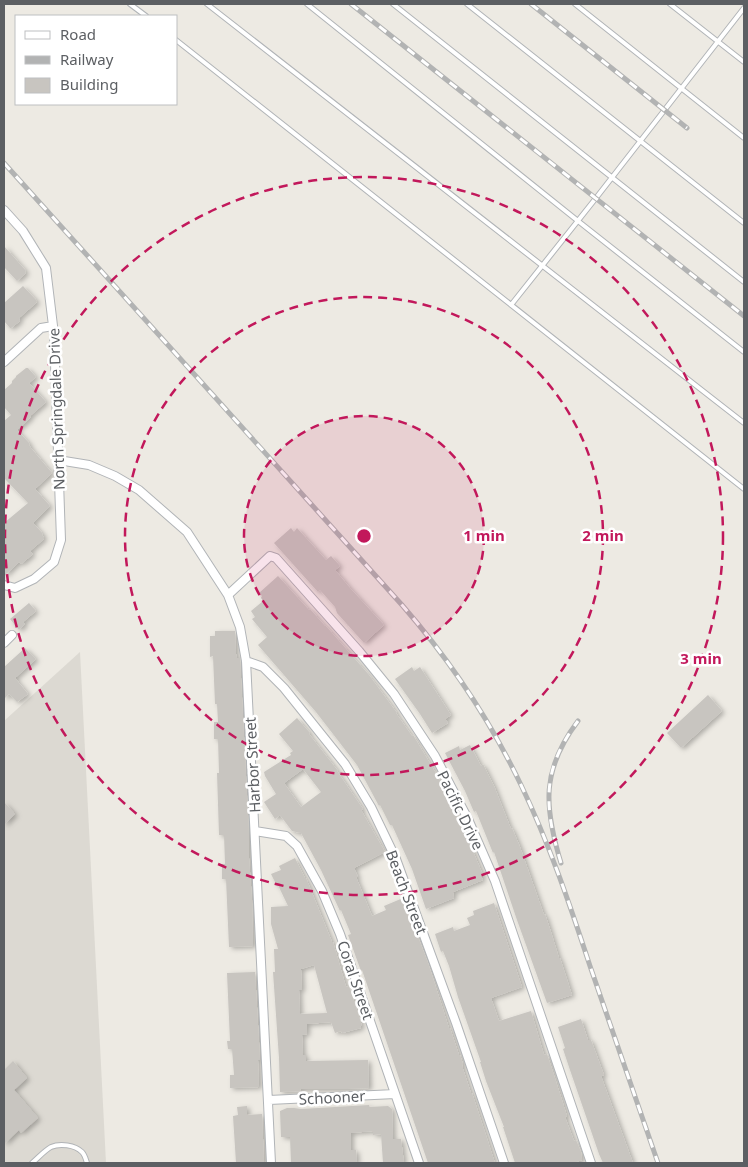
<svg xmlns="http://www.w3.org/2000/svg" width="748" height="1167" viewBox="0 0 748 1167" font-family="'Noto Sans',sans-serif">
	<style>
		.education { fill: #dcd9d2 }
		.building { fill: #c8c5c0; fill-rule: evenodd; filter: url(#shadow) }
		.lines { fill: none; stroke-linecap: round; stroke-linejoin: round }
		.service-casing { stroke: #b1b4b7; stroke-width: 6 }
		.minor-casing { stroke: #b1b4b7; stroke-width: 10 }
		.service { stroke: #fff; stroke-width: 4 }
		.minor { stroke: #fff; stroke-width: 8 }
		.rail-casing { stroke: #b2b3b3; stroke-width: 5 }
		.rail { stroke: #fff; stroke-width: 3; stroke-dasharray: 9; stroke-linecap: butt }
		.ring { fill: none; stroke: #c2185b; stroke-width: 2.5; stroke-dasharray: 9 6 }
		.labels { text-anchor: middle; dominant-baseline: central; stroke-width: 5; stroke-linejoin: round; paint-order: stroke }
		.street-label { font-size: 15px; fill: #5c5f63; stroke: #fff }
		.centre { fill: #c2185b; stroke: #fff; stroke-width: 2.5 }
		.ring-label { font-size: 15px; text-anchor: middle; font-weight: bold; fill: #c2185b; stroke: #fff; stroke-width: 5; stroke-linejoin: round; paint-order: stroke }
	</style>
	<defs>
		<filter id="shadow"><feDropShadow dx="3" dy="2" stdDeviation="2.5" flood-color="#0004"/></filter>
	</defs>
	<rect width="100%" height="100%" fill="#edeae3"/>
	<path class="education" d="M80 652 106 1163H4V721Z"/>
	<path class="building" d="M4 246 26 271 25 272 26 273 17 281 4 267Z
		M23 286 37 301 36 303 19 318 20 321 11 328H10L4 321V303Z
		M26 368H28L36 377 29 383 46 402 30 416 31 417 17 430 30 444 29 445 31 448 52 473 35 489 50 506 33 523 43 534 42 535 44 537V539L30 551 33 554 21 564 19 562 4 576V523L28 503 4 478V421L11 415 4 407V390L12 383V381L16 377V376Z
		M291 528 294 532 297 528 326 560 331 556 340 566 335 570 350 588 384 625 364 643 337 613 335 607 320 590 318 592 274 543Z
		M278 576 309 610 310 609 325 626V625L369 675 397 713H396L412 736 413 735 437 775 457 814H456L469 842 483 875 481 876 483 880 453 892 454 898 426 909 412 869 392 825H390L380 805 379 806 357 765 316 712 258 645 267 637 252 619 255 617 251 611 263 601 261 598 262 596 259 593Z
		M29 603 36 611 23 622 25 624 19 630 10 619Z
		M215 631H235L236 654 237 658H240L249 834V858L252 900 253 946 229 947 226 879H222V864H225L224 835H219L217 773H219L218 739H214V722H218L217 704H215L213 656 210 657V636H215Z
		M25 648 36 659 15 678 28 694 17 702 9 694 4 699V667Z
		M412 667 414 671 420 667 451 715 445 719 448 723 432 733 420 714 395 679Z
		M708 695 722 711 681 748 667 733Z
		M297 718 310 733 309 734 338 771H337L363 809 361 810 385 852 354 868 358 877H356L372 916 386 910 384 906 403 898 428 963 449 1028H450L459 1055H460L463 1064H462L463 1069 471 1093H472L495 1163H428L362 970 361 971 348 935 351 934 341 910 340 911 321 870 301 833 292 831 280 815 275 819 264 802 276 794 265 776 264 772 291 755 290 753 293 751 279 734ZM303 769 321 792 301 807 284 783Z
		M470 745 481 766 483 764 494 786 511 829 512 828 520 847 544 915 545 914 550 929 559 958H560L572 995 547 1003 517 920 494 852 493 853 476 811 474 812 465 791 445 753 459 746 460 750Z
		M4 802 15 814 4 825Z
		M295 858 305 878H306L332 942H333L346 987 349 986 362 1026H360L361 1028 342 1033 341 1031 335 1033 331 1022 307 1024V1034L302 1035 303 1055H306V1061L368 1060 369 1088 346 1089H300L301 1091 280 1092 279 1058 273 972H275L274 949H278L271 924V907L288 906 278 885 277 886 271 874 281 870 279 866ZM314 965 327 1013 300 1014 299 990H302L301 969Z
		M494 903 522 987 491 998 499 1021 531 1011 544 1055 547 1054 560 1094 567 1116 565 1117 574 1141 576 1140 581 1152 582 1160 573 1163H515L503 1127H504L486 1081 480 1062H481L458 997 449 966 443 951 441 952 435 934 453 927 454 931 470 925 467 918 474 915 473 911Z
		M255 972 260 1060H258L259 1087 230 1088V1075H234L232 1049H228L227 1041H230L227 973Z
		M581 1019 588 1040H591L604 1075 601 1076 633 1163H603L599 1154 570 1070 563 1049 565 1048 558 1027Z
		M13 1061 27 1078 14 1090 38 1118 21 1133 19 1130 4 1144V1070Z
		M369 1105V1107L388 1106 392 1109 393 1139H401L404 1163H383L381 1134 373 1135V1131L351 1133V1150H356L357 1163H291L290 1137H281L280 1111 287 1108H294L301 1109Z
		M247 1106V1115L262 1114 264 1163H236L233 1116 238 1115 237 1107Z"/>
	<g class="lines">
		<g class="service-casing">
			<path id="service" d="M130 4 146 16
				M207 4 744 423
				M307 4 578 221 744 352
				M393 4 744 282
				M467 4 744 223
				M575 4 744 138
				M670 4 744 62
				M176 40 744 489
				M511 305 596 198 744 8
				M32 1163C38 1158 44 1151 51 1147 60 1143 75 1145 82 1152 85 1155 86 1160 87 1163"/>
		</g>
		<g class="minor-casing">
			<path id="minor" d="M4 210 23 231 46 268 54 334 61 540 54 562 34 579 15 588 4 585
				M4 362 41 328 53 326
				M58 460 89 465 115 476 139 490 187 532 228 595 240 627 246 661 271 1163
				M228 595 270 556 276 558 359 651 394 694 435 756 468 819 495 881 591 1163
				M4 643 12 635
				M246 661 263 667 284 688 345 764 371 807 396 859 456 1023 504 1163
				M255 831 286 836 297 846 322 891 340 934 419 1163
				M269 1100 395 1094"/>
		</g>
		<use href="#service" class="service"/>
		<use href="#minor" class="minor"/>
		<g class="rail-casing">
			<path id="rail" d="M351 4 744 316
				M531 4 687 128
				M4 163 402 605C449 659 490 720 521 785 549 843 570 905 590 966 613 1032 635 1097 658 1163
				M561 863C544 807 541 770 578 721"/>
		</g>
		<use href="#rail" class="rail"/>
	</g>
	<circle cx="364" cy="536" r="120" fill="#c2185b" fill-opacity=".12"/>
	<g class="ring">
		<circle cx="364" cy="536" r="120"/>
		<circle cx="364" cy="536" r="239"/>
		<circle cx="364" cy="536" r="359"/>
	</g>
	<g class="labels">
		<g class="street-label">
			<text transform="translate(56 409) rotate(-92)">North Springdale Drive</text>
			<text transform="translate(252 765) rotate(-93)">Harbor Street</text>
			<text transform="translate(461 810) rotate(64)">Pacific Drive</text>
			<text transform="translate(407 892) rotate(69)">Beach Street</text>
			<text transform="translate(356 980) rotate(71)">Coral Street</text>
			<text transform="translate(332 1097) rotate(-3)">Schooner</text>
		</g>
	</g>
	<circle cx="364" cy="536" r="8" class="centre"/>
	<g class="ring-label">
		<text x="484" y="541">1 min</text>
		<text x="603" y="541">2 min</text>
		<text x="701" y="664">3 min</text>
	</g>
	<rect width="748" height="1167" fill="none" stroke="#5c5f63" stroke-width="10"/>
	<rect x="15" y="15" width="162" height="90" fill="#ffffff" stroke="#bebfc1"/>
	<rect x="25" y="31" width="25" height="8" fill="#ffffff" stroke="#bebfc1"/>
	<text x="60" y="40" font-size="15" fill="#5c5f63">Road</text>
	<rect x="25" y="56" width="25" height="8" fill="#b2b3b3" stroke="#bebfc1"/>
	<text x="60" y="65" font-size="15" fill="#5c5f63">Railway</text>
	<rect x="25" y="78" width="25" height="15" fill="#c8c5c0" stroke="#bebfc1"/>
	<text x="60" y="90" font-size="15" fill="#5c5f63">Building</text>
</svg>
